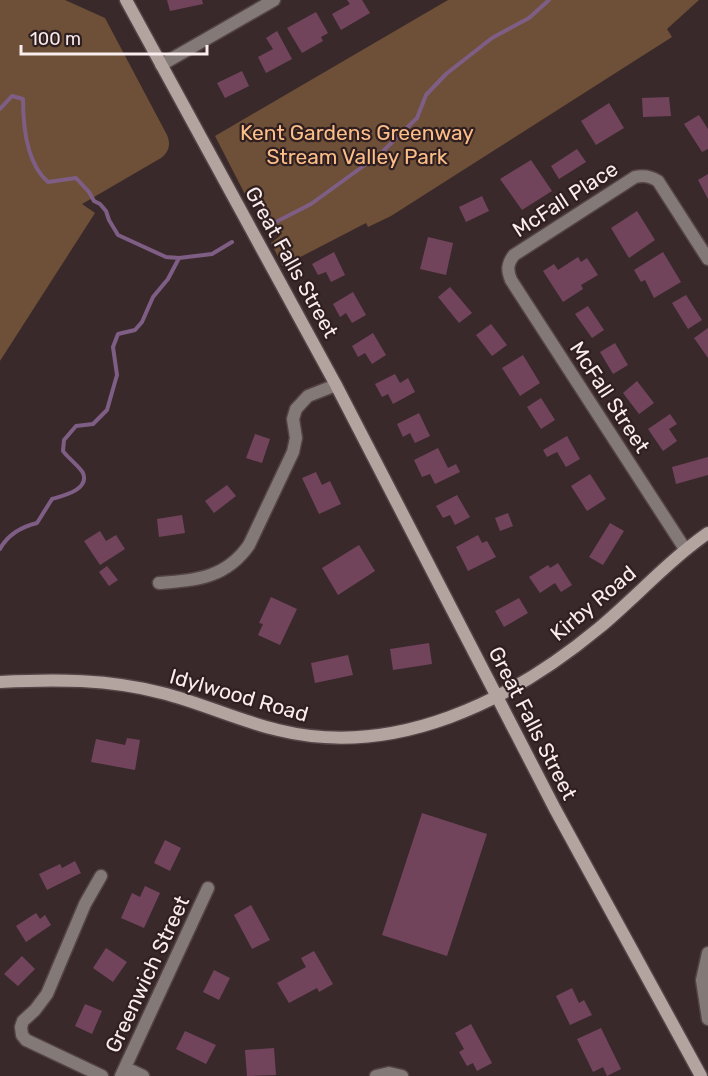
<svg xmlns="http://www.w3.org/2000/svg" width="708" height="1076" viewBox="0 0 708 1076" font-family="Rubik,sans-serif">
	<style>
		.green { fill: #6d5037 }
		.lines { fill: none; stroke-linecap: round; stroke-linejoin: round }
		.stream { stroke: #7f5e85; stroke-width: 4 }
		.building { fill: #71445c }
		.minor-casing { stroke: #554446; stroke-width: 15 }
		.secondary-casing { stroke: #554446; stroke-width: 15 }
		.minor { stroke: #837a77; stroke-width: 12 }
		.secondary { stroke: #b3a4a0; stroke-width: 12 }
		.labels { text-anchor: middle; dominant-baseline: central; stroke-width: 4.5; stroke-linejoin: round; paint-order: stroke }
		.park-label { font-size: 21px; fill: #fcbe88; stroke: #301f21 }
		.street-label { font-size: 21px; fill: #f9eced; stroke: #301f21 }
	</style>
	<rect width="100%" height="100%" fill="#3a292b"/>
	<path class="green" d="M0 0H65L105 18 167 135C171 144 169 152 161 158L82 204 95 213 0 361Z
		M448 0H699L667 29 672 37 391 216 368 227 366 223 283 266 271 243 280 236 259 198 249 202 215 136Z"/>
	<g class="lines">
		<path class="stream" d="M0 109 12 96 23 99C23 126 26 163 48 182L76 178 89 192 94 201 100 204 106 211 109 220 118 235 166 257 179 258 212 254 232 242
			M268 226 311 204 380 154 417 118 426 95 446 74 492 38 529 18 549 0
			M0 549C8 534 21 527 37 523L52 499C62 496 90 490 83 473 80 467 67 457 63 451L64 440 76 426 93 424 107 410 117 375 113 347 118 334 135 330 142 322 153 297 168 279 179 258"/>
	</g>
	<path class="building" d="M167 0H202L203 4 170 11Z
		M347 0H362L370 13 341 30 332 14 350 4Z
		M316 12 328 33 321 37 323 41 302 53 287 28Z
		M277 31 292 59 266 73 258 57 273 49 266 38Z
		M242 71 249 86 225 98 217 83Z
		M669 97 671 116 643 117 642 98Z
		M609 103 624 128 596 145 581 121Z
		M699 115 708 129V149L702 152 684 124Z
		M577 149 586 162 559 179 551 166Z
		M531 160 552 191 522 210 500 179Z
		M708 174V199L698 180Z
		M482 196 489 211 466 222 459 207Z
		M637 211 655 240 629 258 611 228Z
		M428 237 453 243 446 275 420 269Z
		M334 252 345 275 331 282 326 272 318 275 312 264Z
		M663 252 681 282 654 298 645 280 641 282 634 270Z
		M578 257 581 262 587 258 598 275 581 285 583 289 563 302 543 271 554 264 558 270Z
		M450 287 472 313 459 323 438 297Z
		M353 292 366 315 352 323 346 313 340 317 333 304Z
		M686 295 702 320 688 329 672 303Z
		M588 306 604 330 592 338 575 314Z
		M491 324 507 345 492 356 476 335Z
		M708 328V358L694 338Z
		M373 333 386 355 372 364 365 353 358 357 352 346Z
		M615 343 628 365 613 374 600 352Z
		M523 355 540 383 520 396 502 368Z
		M395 374 400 383 408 378 415 392 393 404 388 394 382 397 375 384Z
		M637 381 654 403 639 414 623 393Z
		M541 398 555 420 541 429 527 407Z
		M419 413 430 436 415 443 410 433 403 437 397 424Z
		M670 414 677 424 669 429 677 441 663 451 648 429Z
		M255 434 270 439 262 463 246 458Z
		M567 436 580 459 566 467 557 452 547 457 543 450Z
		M438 448 448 468 456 464 460 472 435 484 430 474 422 477 414 460Z
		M708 457V475L676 484 672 467Z
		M316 472 322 485 330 481 341 504 319 514 302 478Z
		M590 474 606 499 587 511 571 486Z
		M227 485 236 496 214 513 205 501Z
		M457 495 470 517 455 525 450 515 443 518 436 506Z
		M508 513 513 526 500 531 495 518Z
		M182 515 185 533 159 537 157 519Z
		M610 523 624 531 603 565 589 557Z
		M100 531 106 541 116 535 125 549 100 565 84 541Z
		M478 535 482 543 487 541 496 557 468 571 456 547Z
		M359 545 375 571 338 595 322 568Z
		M558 563 572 585 561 592 555 583 540 593 529 577 548 565 550 568Z
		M107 566 118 580 109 586 99 572Z
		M271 597 297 609 280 645 258 635 263 624 259 623Z
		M519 598 528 613 504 627 495 611Z
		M429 643 432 664 393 670 390 649Z
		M348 655 353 675 315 683 311 663Z
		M127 738 140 740 135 770 91 762 96 739 125 745Z
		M422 813 487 834 447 956 382 935Z
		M165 840 181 848 170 871 154 863Z
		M75 861 81 873 47 890 39 874 60 864 62 868Z
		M145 886 160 893 144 928 121 918 132 893 140 897Z
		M251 905 270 940 252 949 234 915Z
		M36 913 40 919 45 915 51 925 26 942 16 926Z
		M106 948 127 962 113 982 93 968Z
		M314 951 333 984 319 992 317 988 289 1003 277 983 306 967 301 958Z
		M22 956 35 969 18 986 4 974Z
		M214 970 230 978 219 1000 203 992Z
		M572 988 579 1003 584 1000 592 1015 570 1025 556 996Z
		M85 1004 102 1011 92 1034 75 1026Z
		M471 1024 492 1063 477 1071 473 1063 467 1066 459 1052 464 1049 455 1033Z
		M601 1028 621 1069 607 1076 603 1067 593 1072 577 1039Z
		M185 1031 216 1045 206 1064 176 1049Z
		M274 1048 276 1075 247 1076 245 1050Z"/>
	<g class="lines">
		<g class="minor-casing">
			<path id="minor" d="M161 65 274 0
				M685 549 511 280C507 270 507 264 514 255L635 177C644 175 650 176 658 181L708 259
				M159 583C197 580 226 578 249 545L293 452 296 438 293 419 296 409 308 396 336 385
				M101 876 85 904 47 994 35 1010 23 1021 21 1027 22 1035 26 1040 102 1076
				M708 953 702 980 708 1019
				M126 1068 143 1076
				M121 1076 208 888
				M376 1076 389 1073 402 1076"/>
		</g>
		<g class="secondary-casing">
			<path id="secondary" d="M126 0 336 385 555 809 701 1076
				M0 682C55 679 109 679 162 693 202 703 239 721 278 730 395 759 511 701 599 628 636 597 668 561 708 533"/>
		</g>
		<use href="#minor" class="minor"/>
		<use href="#secondary" class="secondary"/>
	</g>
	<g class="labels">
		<g class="park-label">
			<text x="357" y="132">Kent Gardens Greenway<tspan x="357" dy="24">Stream Valley Park</tspan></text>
		</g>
		<g class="street-label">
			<text transform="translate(565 199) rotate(-33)">McFall Place</text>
			<text transform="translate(292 262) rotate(61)">Great Falls Street</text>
			<text transform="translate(610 397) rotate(57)">McFall Street</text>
			<text transform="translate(593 603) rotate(-40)">Kirby Road</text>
			<text transform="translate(239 695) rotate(16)">Idylwood Road</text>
			<text transform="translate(533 723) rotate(63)">Great Falls Street</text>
			<text transform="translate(147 974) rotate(-65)">Greenwich Street</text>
		</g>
	</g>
	<path d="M21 45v9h186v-9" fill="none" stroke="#f9eced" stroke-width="3"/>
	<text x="30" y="45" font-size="18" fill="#f9eced" stroke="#301f21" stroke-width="4.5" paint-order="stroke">100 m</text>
</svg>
